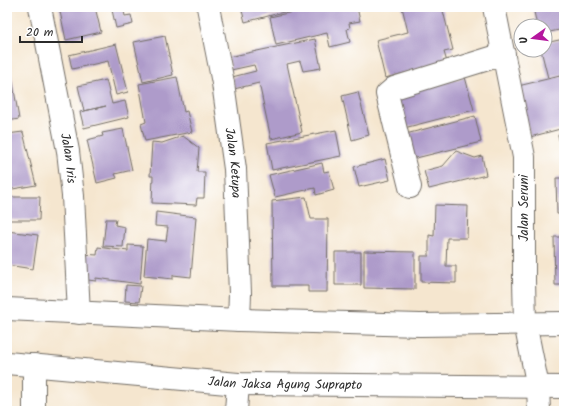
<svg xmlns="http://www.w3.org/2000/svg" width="571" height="418" viewBox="0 0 571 418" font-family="Kalam,sans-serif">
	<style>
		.building { fill: #ae9bca }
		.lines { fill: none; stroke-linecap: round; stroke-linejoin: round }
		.minor-casing { stroke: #726c64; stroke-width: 24 }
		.minor { stroke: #fff; stroke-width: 22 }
		.labels { text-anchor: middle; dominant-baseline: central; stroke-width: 3; stroke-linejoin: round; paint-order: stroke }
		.street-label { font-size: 13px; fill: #2b2b2b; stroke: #fff }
	</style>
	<rect width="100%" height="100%" fill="#fff"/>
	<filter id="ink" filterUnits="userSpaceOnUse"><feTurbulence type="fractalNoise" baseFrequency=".025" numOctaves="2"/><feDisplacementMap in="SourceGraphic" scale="8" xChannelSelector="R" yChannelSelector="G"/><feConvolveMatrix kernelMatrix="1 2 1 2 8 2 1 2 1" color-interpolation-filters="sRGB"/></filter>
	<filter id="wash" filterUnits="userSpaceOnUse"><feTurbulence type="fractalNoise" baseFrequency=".012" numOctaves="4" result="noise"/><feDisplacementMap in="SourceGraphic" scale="16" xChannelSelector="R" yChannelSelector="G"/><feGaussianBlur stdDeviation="0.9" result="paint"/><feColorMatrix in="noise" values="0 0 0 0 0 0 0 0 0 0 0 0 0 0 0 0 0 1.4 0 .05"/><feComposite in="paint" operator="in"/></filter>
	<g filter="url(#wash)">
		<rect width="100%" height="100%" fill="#f5e6cf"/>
		<g id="blocks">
			<path class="building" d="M59 7H95L101 32 66 40Z
				M123 7 125 16 131 15 133 24 116 28 112 10Z
				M241 7H299V8L245 22Z
				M315 7H357L360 21 349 23 350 28 347 29 350 42 330 47 327 33 276 45 270 17Z
				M402 7H442L453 50 444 52 447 62 385 78 376 40 408 32Z
				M533 7H564V29L545 33V26H537Z
				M165 36 173 75 143 82 134 42Z
				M315 39 321 68 303 71 300 61 287 64 302 132 271 139 259 83 234 89 232 77 256 71 254 65 231 70 228 57Z
				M564 39V74L548 78 541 50H545V43Z
				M116 44 128 92 116 95 108 61 72 69 69 55Z
				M7 60H9L19 119 7 121Z
				M564 75V128L530 137 518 86Z
				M177 77 184 112 187 111 192 132 145 141 141 124 146 122 139 84Z
				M465 77 474 110 404 128 395 95Z
				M106 80 112 104 125 101 129 117 84 128 80 112 106 106 84 111 78 86Z
				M358 92 369 135 352 140 342 96Z
				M475 116 481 142 408 160 402 135Z
				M123 129 132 170 115 174 117 178 97 183 87 140 103 136 102 133Z
				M336 130 341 156 272 170 267 143Z
				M23 132 36 185 7 190V134Z
				M564 133V155H563L558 135Z
				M183 136 199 148 197 172H205L204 198H197L196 205 152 203 153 176H150L152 142 162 143Z
				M456 151 475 158 482 156 486 175 429 189 424 171 443 166Z
				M385 159 390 180 359 187 354 167Z
				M322 163 324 172 329 171 334 190 316 195 315 188 275 197 269 175Z
				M556 178H564V214H557Z
				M7 197H40L39 220H7Z
				M306 197 311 219H328L327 292H308V286H273L272 201Z
				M435 205 468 206 467 238H447L446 266H456V283L421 282V256H429V235L434 236Z
				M156 212 196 217 191 277 173 275V279L144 276 147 239 166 241 168 227 155 226Z
				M106 219H116L115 225 125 227 123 247 103 246Z
				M7 231 38 235 33 269 7 265Z
				M554 237H564V285H555Z
				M128 245 143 246 140 284 96 278V281L80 279 83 254 97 255 98 247 128 251Z
				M364 251 415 252V289L364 288Z
				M335 252H361V285H335Z
				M126 285 141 286 139 302 125 301Z"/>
		</g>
	</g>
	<g filter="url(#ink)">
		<use href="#blocks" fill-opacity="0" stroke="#726c64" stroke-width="1"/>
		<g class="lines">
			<g class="minor-casing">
				<g id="minor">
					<path id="s1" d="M40 7 68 151 73 196 79 313"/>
					<path id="s2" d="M208 7 223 83 235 169 240 293 239 320"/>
					<path d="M494 7 524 157V280L525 323 538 387 539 411"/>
					<path d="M410 187 387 94 394 88 504 54"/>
					<path d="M7 309 239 320 420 325 564 323"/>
					<path id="s3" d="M7 363 238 384 564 387"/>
					<path d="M34 365V411"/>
					<path d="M236 411 238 384"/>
				</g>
			</g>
			<use href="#minor" class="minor"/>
		</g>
	</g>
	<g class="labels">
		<g class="street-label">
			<text stroke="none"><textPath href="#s1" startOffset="154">Jalan Iris</textPath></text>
			<text stroke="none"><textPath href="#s2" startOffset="158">Jalan Ketupa</textPath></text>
			<text transform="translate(524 208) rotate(-90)">Jalan Seruni</text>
			<text stroke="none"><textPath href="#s3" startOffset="279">Jalan Jaksa Agung Suprapto</textPath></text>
		</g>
	</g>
	<rect width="571" height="418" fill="none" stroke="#fff" stroke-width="24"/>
	<g transform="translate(533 38) rotate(256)"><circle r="19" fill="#ffffff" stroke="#aaaaaa"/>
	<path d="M0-3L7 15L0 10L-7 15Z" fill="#b5179e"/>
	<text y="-6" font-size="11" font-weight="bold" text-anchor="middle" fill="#2b2b2b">U</text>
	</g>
	<path d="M20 36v6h62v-6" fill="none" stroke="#2b2b2b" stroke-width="2"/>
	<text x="26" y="36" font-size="12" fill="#2b2b2b" stroke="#ffffff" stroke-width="3" paint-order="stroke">20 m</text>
</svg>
